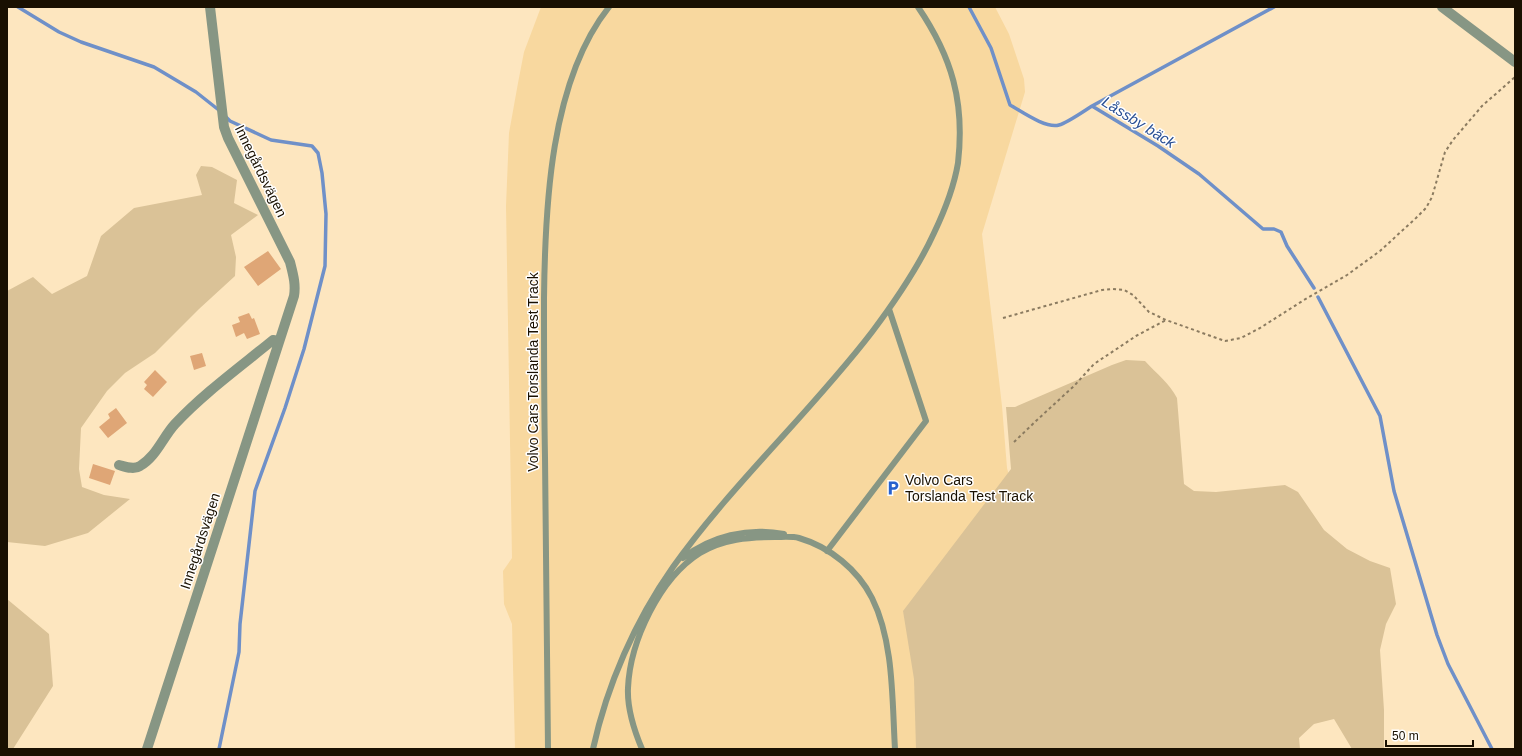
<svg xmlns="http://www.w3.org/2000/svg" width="1522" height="756" viewBox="0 0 1522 756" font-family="Arial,sans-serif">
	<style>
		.built { fill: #f8d89f }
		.green { fill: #dac297 }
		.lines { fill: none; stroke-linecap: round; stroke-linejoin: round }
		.stream { stroke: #6f90c8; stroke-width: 3.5 }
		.building { fill: #dfa676 }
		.path { stroke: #8b7b60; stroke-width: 2; stroke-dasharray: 3 3; stroke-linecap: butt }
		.lane { stroke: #879684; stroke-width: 6 }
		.street { stroke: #879684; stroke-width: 10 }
		.labels { text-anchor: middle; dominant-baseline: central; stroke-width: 3; stroke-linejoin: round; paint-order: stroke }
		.street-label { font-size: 14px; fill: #191001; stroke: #fff }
		.poi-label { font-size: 14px; fill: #191001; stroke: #fff; text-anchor: start }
		.water-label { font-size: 15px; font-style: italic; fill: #284e93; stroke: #fff }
	</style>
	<rect width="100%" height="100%" fill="#fde6bf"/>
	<path class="built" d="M541 7H995L1009 34 1024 79 1025 92 982 234 1002 406 1007 468 1025 536 1076 749H515L512 624 504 604 503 571 512 558 506 206 509 133 518 83 524 52Z"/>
	<path class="green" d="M201 166 212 167 237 180 234 203 258 215 231 235 236 257 235 276 199 309 155 353 125 373 107 391 81 428 79 469 82 487 104 495 130 499 88 533 45 546 7 542V291L33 277 52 294 87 276 101 236 134 208 202 195 196 175Z
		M1126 360 1145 361C1156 373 1170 384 1177 398L1184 484 1194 491 1216 492 1285 485 1298 492 1324 530 1347 549 1370 561 1390 568 1396 604 1386 624 1380 650 1384 710V749H1352L1334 719 1314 724 1299 738 1300 749H916L914 679 903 611 1011 469 1006 407H1015L1112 365Z
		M7 599 49 634 53 686 13 749H7Z"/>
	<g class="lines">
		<path class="stream" d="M18 7 59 32 81 42 154 67 196 92 220 111
			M969 7 991 48 1010 105C1021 111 1046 129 1059 125 1067 123 1084 111 1092 106L1158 146 1199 174 1263 229H1274L1281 232 1287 246 1314 288
			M1092 106 1274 7
			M1318 297 1380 416 1394 491 1437 635 1448 664 1492 749
			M219 749 239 652 240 624 255 491 285 408 304 349 325 266 326 214 322 173 318 153 312 146 271 140 230 121 226 117"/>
	</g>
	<path class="building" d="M268 251 281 269 258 286 244 267Z
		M249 313 252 319 254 318 260 334 247 339 244 333 236 337 232 325 240 322 238 317Z
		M202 353 206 366 194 370 190 356Z
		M155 370 167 382 153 397 144 389 147 385 144 382Z
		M116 408 127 423 108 438 99 427 110 418 108 414Z
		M93 464 115 471 110 485 89 478Z"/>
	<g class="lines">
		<path class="path" d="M1003 318 1102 290 1113 289 1124 290 1133 295 1149 312 1166 320 1225 341 1241 338 1260 328 1304 300 1347 275 1380 251 1416 218 1426 208 1432 197 1445 152 1453 140 1482 106 1515 77
			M1014 442 1037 420 1074 386 1094 364 1136 336 1166 320"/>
		<path class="lane" d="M827 551 926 421 889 309
			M683 558C711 536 748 527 784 534
			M548 749C547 652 546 554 545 457 544 404 544 351 544 298 545 207 550 81 609 7
			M593 749C607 685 635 621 673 567 733 483 810 413 872 332 896 300 918 268 934 233 945 210 954 187 958 163 965 102 952 57 918 7
			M642 749C634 730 627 709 628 688 630 641 660 578 700 553 723 539 749 537 775 537 783 537 792 536 799 538 830 547 858 570 872 598 894 642 892 700 895 749"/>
		<path class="street" d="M1442 7 1515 62
			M119 465C126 467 134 470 140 466 156 457 163 437 175 424 204 393 240 367 273 340L279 341
			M147 749 294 296C296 284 293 274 290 262L228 138 224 127 210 7"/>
	</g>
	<defs>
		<g id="parking-bare" transform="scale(1.2)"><path d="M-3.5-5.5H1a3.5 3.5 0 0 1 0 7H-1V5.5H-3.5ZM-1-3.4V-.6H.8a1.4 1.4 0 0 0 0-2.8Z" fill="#2661ce" stroke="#fff" stroke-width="2.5" paint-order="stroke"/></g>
	</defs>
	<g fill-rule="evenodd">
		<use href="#parking-bare" x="893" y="488"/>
	</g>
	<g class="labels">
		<g class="street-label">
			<text transform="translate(261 171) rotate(64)">Innegårdsvägen</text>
			<text transform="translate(533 372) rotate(-90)">Volvo Cars Torslanda Test Track</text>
			<text transform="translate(200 541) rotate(-72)">Innegårdsvägen</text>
		</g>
		<g class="poi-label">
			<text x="905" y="480">Volvo Cars<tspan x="905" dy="16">Torslanda Test Track</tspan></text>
		</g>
		<g class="water-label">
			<text transform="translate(1139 122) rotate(32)">Låssby bäck</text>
		</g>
	</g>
	<rect width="1522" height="756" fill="none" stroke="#191001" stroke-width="16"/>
	<path d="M1386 740v6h87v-6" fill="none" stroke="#191001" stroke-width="2"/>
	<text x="1392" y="740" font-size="12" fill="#191001" stroke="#ffffff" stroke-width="3" paint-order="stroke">50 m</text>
</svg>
